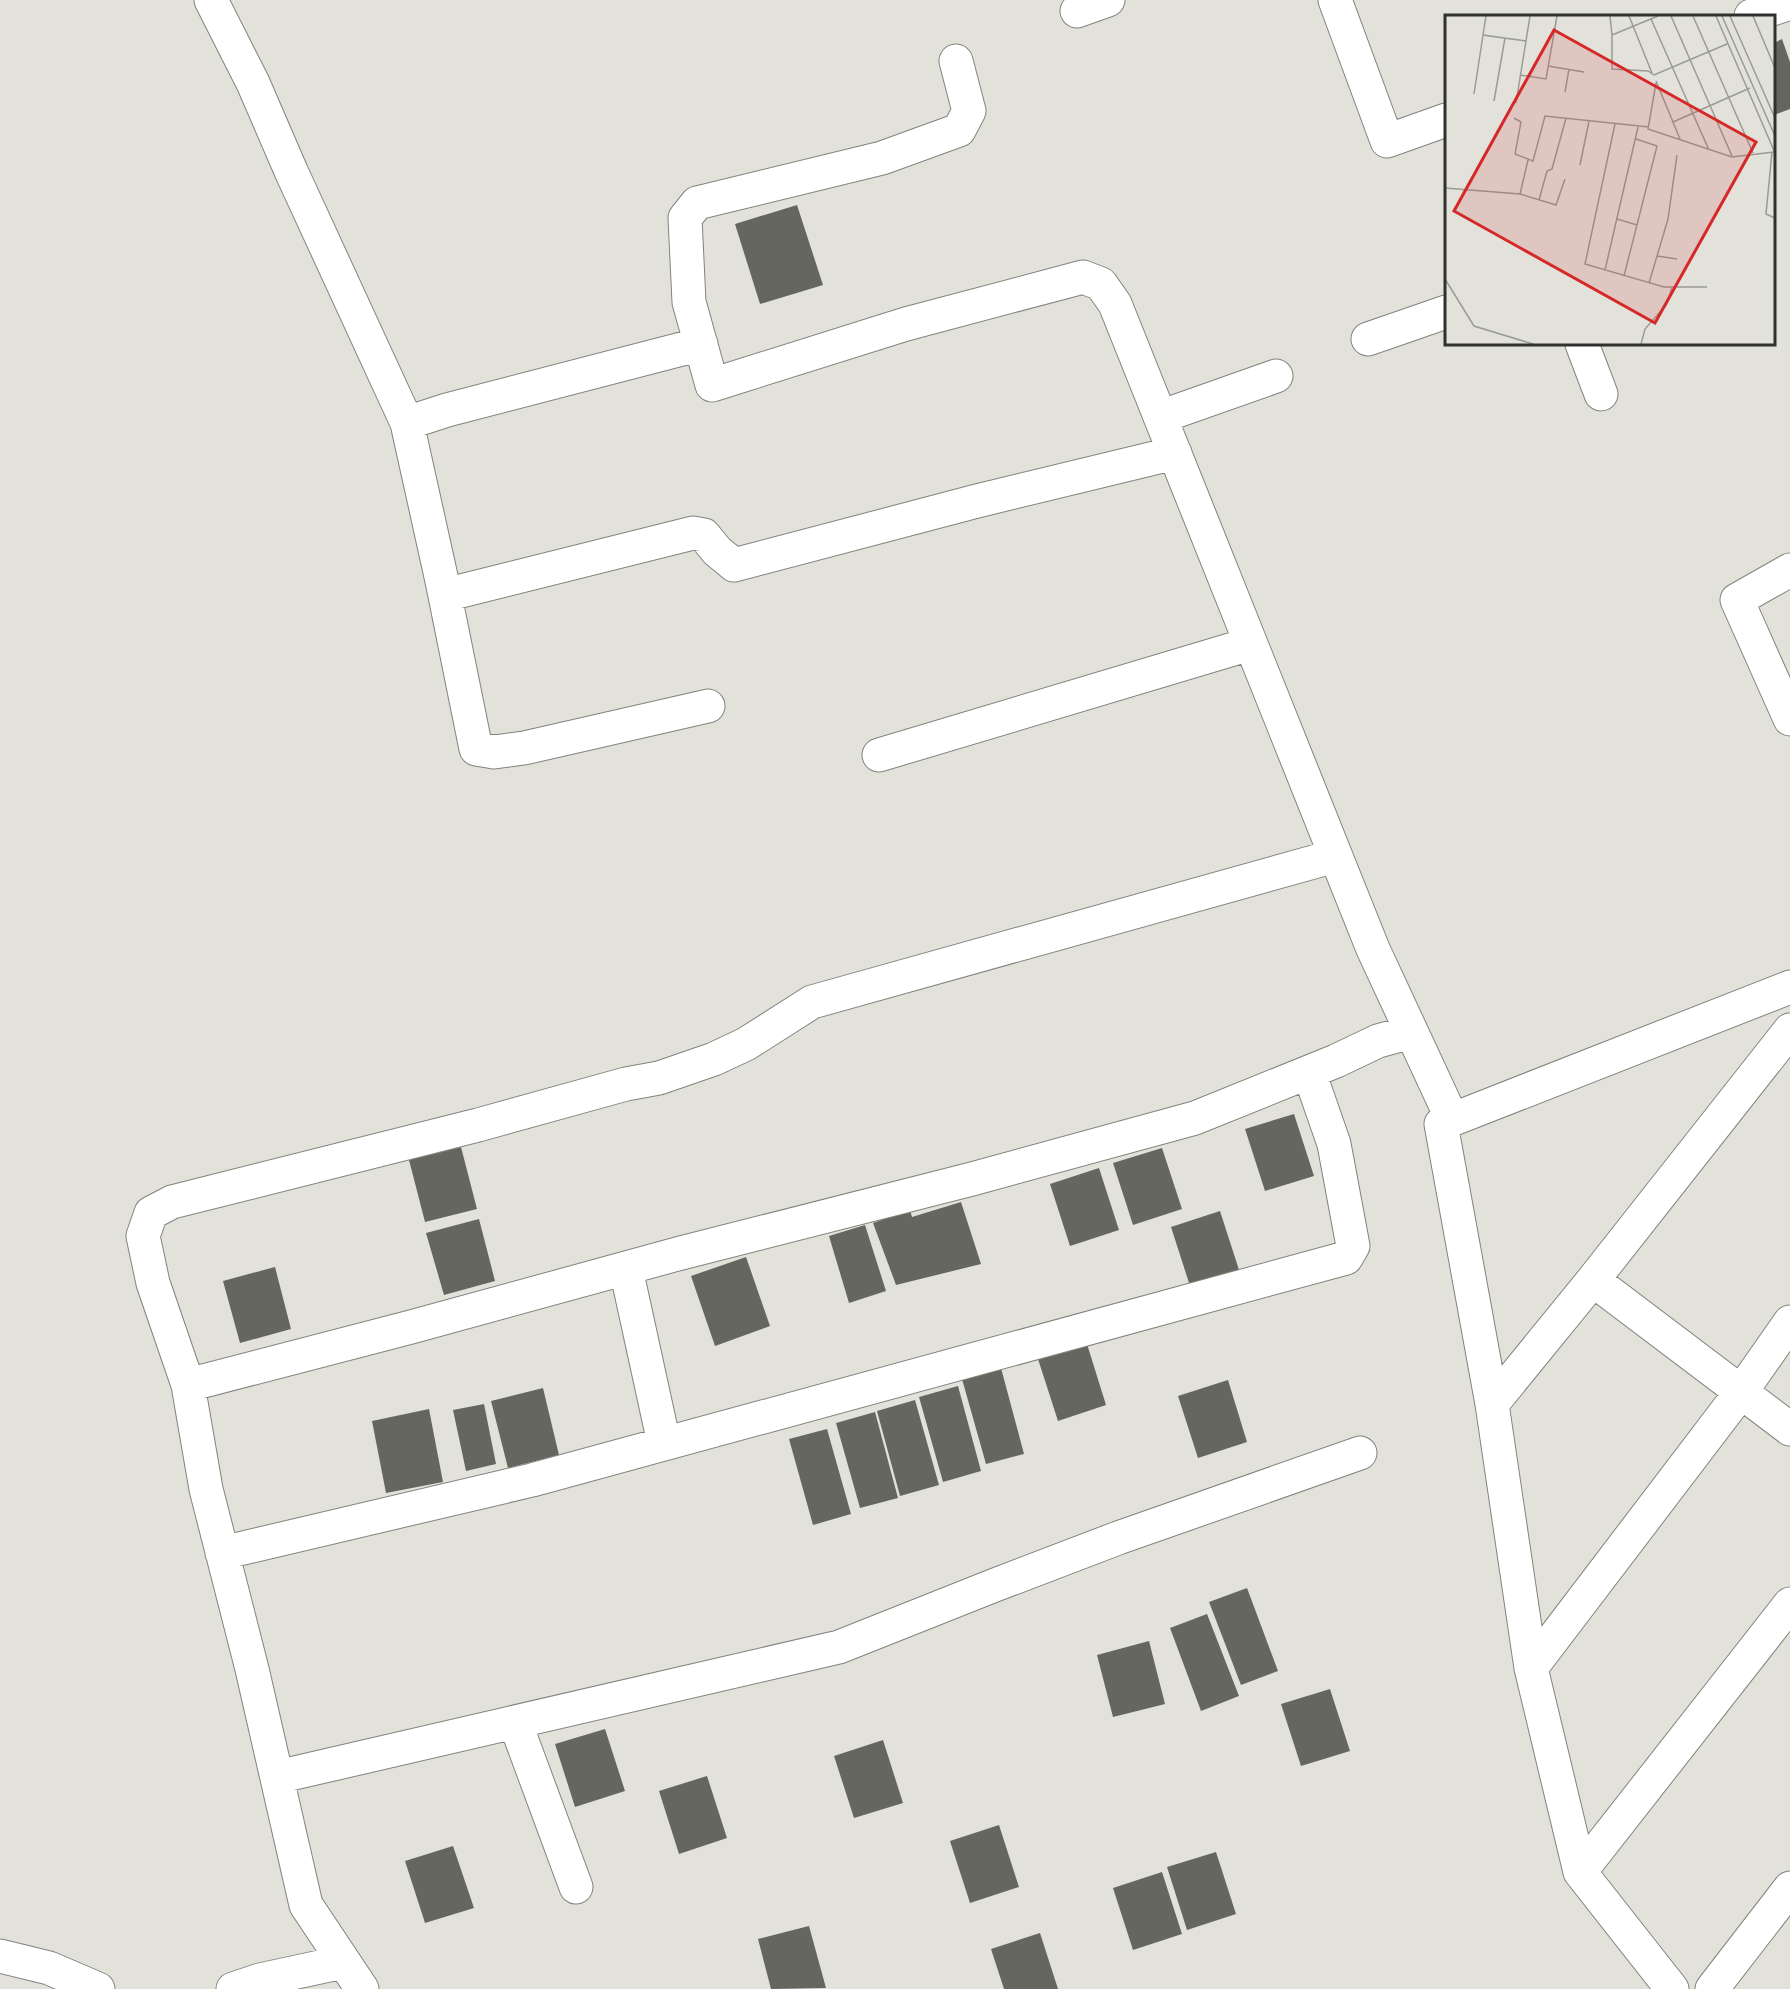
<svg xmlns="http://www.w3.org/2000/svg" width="1790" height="1989" viewBox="0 0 1790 1989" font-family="Montserrat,sans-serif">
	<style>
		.building { fill: #666660 }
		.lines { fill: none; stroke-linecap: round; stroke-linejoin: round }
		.minor-casing { stroke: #82837c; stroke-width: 35 }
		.minor { stroke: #fff; stroke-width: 33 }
		.inset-road { fill: none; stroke: #9b9b95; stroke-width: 1.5 }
		.view { fill: #d62828; fill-opacity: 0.15; stroke: #d62828; stroke-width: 3 }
		.inset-edge { fill: none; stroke: #30302d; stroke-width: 3 }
	</style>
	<rect width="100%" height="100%" fill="#e2e2db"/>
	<path class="building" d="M1782 39 1790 62V109L1774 115V43Z
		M797 205 823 285 760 304 735 224Z
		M1294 1114 1314 1176 1265 1191 1245 1129Z
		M461 1147 477 1209 425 1222 409 1160Z
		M1162 1148 1182 1209 1133 1225 1113 1163Z
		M1099 1168 1119 1230 1070 1246 1050 1184Z
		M961 1202 981 1264 896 1285 873 1223 910 1210 912 1217Z
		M1220 1211 1240 1273 1191 1289 1171 1227Z
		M479 1219 495 1281 444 1295 426 1233Z
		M865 1225 886 1291 849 1303 829 1236Z
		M746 1257 770 1326 715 1346 691 1276Z
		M275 1267 291 1329 240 1343 223 1281Z
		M1087 1344 1106 1405 1058 1421 1038 1359Z
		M1001 1368 1024 1454 986 1464 962 1379Z
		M1228 1380 1247 1442 1198 1458 1178 1396Z
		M958 1386 981 1471 943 1482 919 1397Z
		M543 1388 559 1455 508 1468 491 1401Z
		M915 1400 939 1485 900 1496 877 1411Z
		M484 1404 496 1464 466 1471 453 1410Z
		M429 1409 443 1482 386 1493 372 1421Z
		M875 1412 898 1498 860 1508 836 1423Z
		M827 1429 851 1514 813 1525 789 1439Z
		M1247 1588 1278 1671 1241 1685 1209 1602Z
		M1207 1614 1239 1696 1201 1711 1170 1628Z
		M1149 1641 1165 1704 1113 1717 1097 1655Z
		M1330 1689 1350 1751 1301 1766 1281 1704Z
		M605 1729 625 1791 575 1807 555 1744Z
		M883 1740 903 1803 854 1818 834 1756Z
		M707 1776 727 1838 679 1854 659 1791Z
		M999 1825 1019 1887 970 1903 950 1841Z
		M453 1846 474 1908 425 1923 405 1861Z
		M1216 1852 1236 1914 1187 1930 1167 1867Z
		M1162 1872 1182 1934 1133 1950 1113 1888Z
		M809 1926 826 1988 771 1989 758 1939Z
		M1040 1933 1058 1989H1004L991 1949Z"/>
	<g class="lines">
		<g class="minor-casing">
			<path id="minor" d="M211 0 253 83 291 171 407 423 442 581 476 749 494 752 524 748 708 706
				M1335 0 1387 141 1446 120
				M1077 11 1108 0
				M1751 16 1790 3
				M956 61 969 111 959 130 882 158 697 203 685 218 689 302 712 385 906 324 1083 277 1101 284 1115 304 1373 949 1452 1119
				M1368 339 1446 312
				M1582 344 1601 394
				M1160 417 1276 376
				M407 423 447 410 701 344
				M1790 570 1737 600 1790 719
				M445 595 693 533 704 535 717 551 734 565 977 501 1175 453
				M879 755 1250 644
				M626 1269 664 1443
				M1593 1280 1790 1429
				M188 1385 411 1327 681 1253 972 1179 1195 1118 1336 1061 1378 1041 1411 1032
				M1492 1404 1593 1280 1790 1030
				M222 1553 532 1480 1346 1258 1353 1246 1334 1144 1309 1072
				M1531 1668 1741 1392 1790 1322
				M515 1722 576 1887
				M277 1777 839 1647 995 1585 1118 1538 1360 1453
				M1580 1872 1790 1604
				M0 1956 49 1968 98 1989
				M233 1989 260 1980 343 1962
				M362 1989 306 1905 252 1669 206 1489 188 1385 153 1283 143 1236 151 1213 172 1202 478 1125 626 1084 659 1078 714 1059 746 1044 812 1002 1335 856
				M1672 1989 1580 1872 1531 1668 1492 1404 1441 1124 1790 987
				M1712 1989 1790 1888"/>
		</g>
		<use href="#minor" class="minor"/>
	</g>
	<g transform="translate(1445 15)">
		<rect width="330" height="330" fill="#e2e2db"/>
		<path class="inset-road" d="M41 1 38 20 81 26M165 1 167 20M184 1 207 58M213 1 167 20V54L203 56 209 60 282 29M226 1 287 141M248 1 308 138M271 1 330 138M277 1 330 121M285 1 330 103M308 1 330 53M206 4 264 135M103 51 139 57M75 60 101 64 112 1M211 66 235 124M211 68 203 114 287 142 329 137M120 77 124 54M29 79 38 20M49 86 60 23M71 88 85 1M69 103 76 107 70 139 88 146 100 101 204 112M228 107 305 73M170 109 140 249 219 272H262M327 137 321 199 330 203M135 150 144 106M0 173 75 179 111 190 120 164M75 179 83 145M94 185 102 156 107 154 121 103M172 204 192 210M212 241 232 244M160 255 193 112M179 261 212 131 191 124M0 264 29 311 88 329M204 268 223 204 232 140M196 329 200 314 222 289 227 272"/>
		<path class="view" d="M109 15 311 127 210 308 9 196Z"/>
		<rect width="330" height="330" class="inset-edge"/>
	</g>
</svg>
